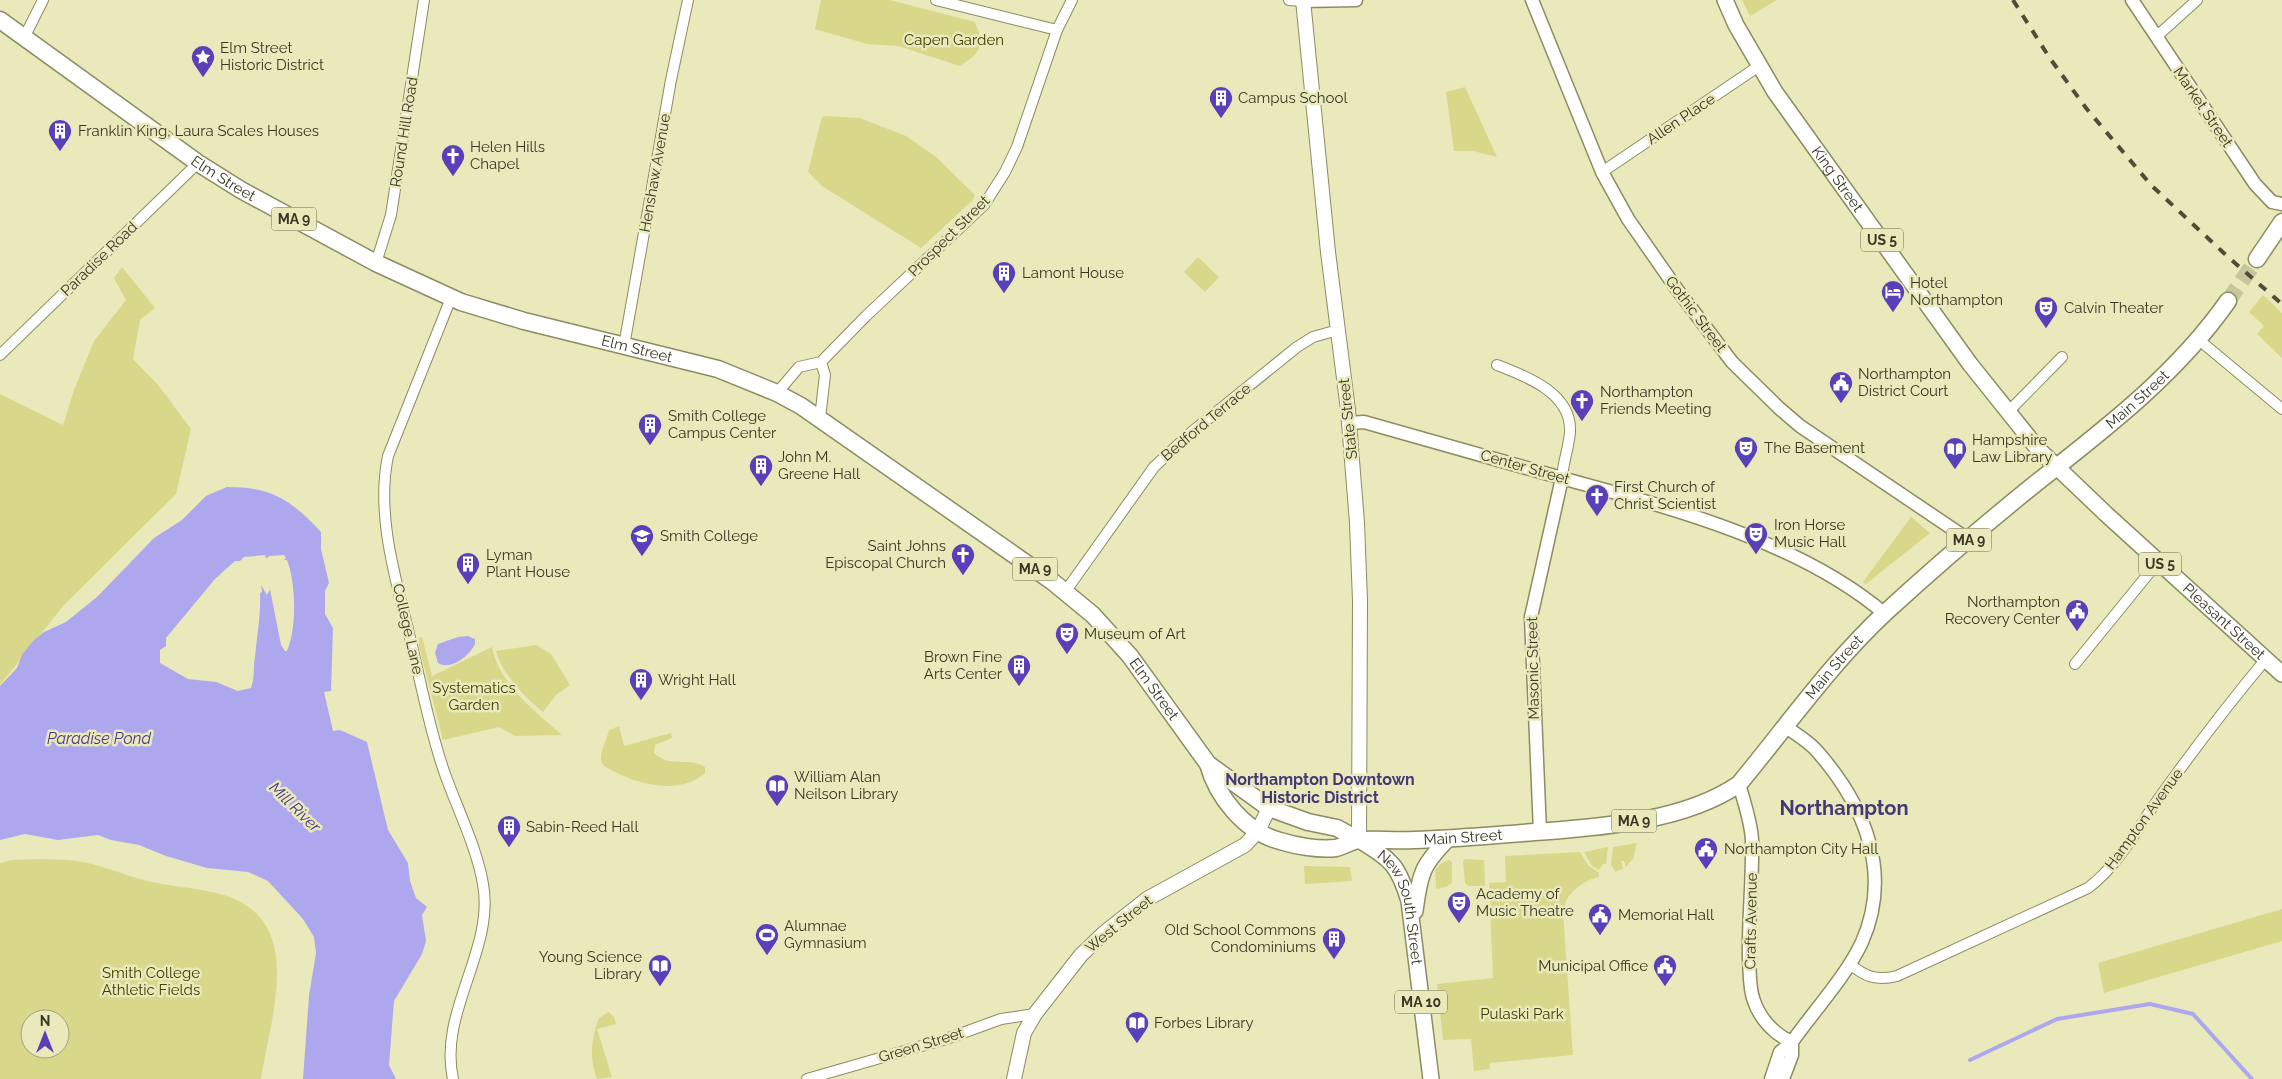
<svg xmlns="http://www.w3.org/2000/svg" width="2282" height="1079" viewBox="0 0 2282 1079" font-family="Raleway,sans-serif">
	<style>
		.green { fill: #d9d88a; fill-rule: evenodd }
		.water { fill: #ada8ed; fill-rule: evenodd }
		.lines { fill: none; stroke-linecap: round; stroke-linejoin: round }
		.stream { stroke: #ada8ed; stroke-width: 4 }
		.trunk-tunnel { stroke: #c6c69d; stroke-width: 16; stroke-dasharray: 16 8; stroke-linecap: butt }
		.minor-casing { stroke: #8c8c61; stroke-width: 12 }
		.tertiary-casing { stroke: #8c8c61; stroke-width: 15 }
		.secondary-casing { stroke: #8c8c61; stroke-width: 16 }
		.primary-casing { stroke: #8c8c61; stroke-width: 18 }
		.trunk-casing { stroke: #8c8c61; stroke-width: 19 }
		.minor { stroke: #fff; stroke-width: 10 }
		.tertiary { stroke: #fff; stroke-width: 12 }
		.secondary { stroke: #fff; stroke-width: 14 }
		.primary { stroke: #fff; stroke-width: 15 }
		.trunk { stroke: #fff; stroke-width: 16 }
		.rail { stroke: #4e4e38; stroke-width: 4; stroke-dasharray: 9 9; stroke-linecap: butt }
		.labels { text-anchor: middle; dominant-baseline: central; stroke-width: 5; stroke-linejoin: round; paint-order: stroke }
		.shield { fill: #e9e9bb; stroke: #6d6d52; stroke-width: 1 }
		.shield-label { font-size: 14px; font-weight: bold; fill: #383825 }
		.park-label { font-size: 15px; fill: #424000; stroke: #e9e9bb }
		.poi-label { font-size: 15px; fill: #383825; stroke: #e9e9bb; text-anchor: start }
		.street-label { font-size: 15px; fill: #383825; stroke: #e9e9bb }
		.water-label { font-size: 16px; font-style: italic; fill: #463788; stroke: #e9e9bb }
		.neighbourhood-label { font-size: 16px; font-weight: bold; fill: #423976; stroke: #e9e9bb }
		.district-label { font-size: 20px; font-weight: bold; fill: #423976; stroke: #e9e9bb }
	</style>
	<rect width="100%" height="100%" fill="#e9e9bb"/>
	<path class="green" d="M821 0H890L975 22C986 46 980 53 960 66L898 46 867 44 815 29Z
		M1742 0H1777L1750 16Z
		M1465 87 1497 157 1473 151H1454L1446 92Z
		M824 116 860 118 906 136 936 157 975 195 972 201 921 248 822 186 808 172 821 120Z
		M1198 257 1219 277 1205 292 1184 272Z
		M122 267 155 308 140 320 133 359 159 386 191 429 176 494 64 605 0 685V394L63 425 74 390 94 341 126 300 114 278Z
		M2263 295 2282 313V358L2257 334 2264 326 2249 312Z
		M1911 517 1930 533 1866 584 1863 582Z
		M422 637 432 676 492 647C499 684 535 711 562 735L515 736 499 727 443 740 417 638Z
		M536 645 551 654 570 685 556 695 543 712C525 697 502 674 496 651Z
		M619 726 624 746 671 733 672 738 655 745 654 753C672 769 687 756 705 767V773C681 795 641 785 615 772 611 770 601 766 601 760 600 751 607 739 609 730Z
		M1637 843 1633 859 1626 867 1624 861H1621L1623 869 1615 872 1611 864 1613 847Z
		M1608 847 1606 864H1603L1599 870 1592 866 1584 852Z
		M1580 852 1588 865 1599 873V877C1587 879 1571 890 1566 901 1565 906 1565 910 1563 913L1573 1055 1490 1063V1069L1474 1071 1471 1039 1443 1040 1437 984 1493 978 1489 883 1506 882 1505 856Z
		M46 859C56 860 66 859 76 861 101 864 130 878 157 883 179 887 203 889 224 895 307 921 270 1018 261 1079H0V863L12 860ZM30 1019H60V1049H30Z
		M1465 859 1484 860 1485 886H1469L1465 883 1463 862Z
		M1449 860 1452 862V883L1446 887 1436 889 1435 870 1442 863Z
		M1304 866 1350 867 1352 881 1305 884Z
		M2282 909V941L2104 993 2098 963Z
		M609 1012 614 1017 616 1024 597 1029 612 1077 597 1079C589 1058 591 1039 599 1018Z"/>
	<path class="water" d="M227 487C272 487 291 500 321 532V549L329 583 325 591V614L333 628 331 691 324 692 333 731 340 730 367 742 388 830 408 863 410 881 416 898 427 907 422 915 426 941 422 954 394 1001 389 1065 396 1079H303L309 996 316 953 314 937 303 919 268 881 248 872 207 868 166 856 139 845 111 840 98 835 58 840 25 834 0 840V686L17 668 22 655 33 641 44 632 66 622 97 597 154 538 182 520 206 496ZM266 555 265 557 267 558 269 556 284 555 286 558 284 560H287C296 583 297 628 287 651H285L281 645 270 589 267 595 261 585 262 592 260 593C261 615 257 635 255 657 253 668 255 677 251 688L238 691 216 682 188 679 160 663V650L166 646V638L215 579 235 561H240L244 557Z
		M468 636 475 639V644C469 656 451 671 438 663L435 653 438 644 458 637Z"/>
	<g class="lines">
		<path class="stream" d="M1970 1060 2057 1019 2150 1004 2193 1014 2252 1079"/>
		<path class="trunk-tunnel" d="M2228 301 2257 259"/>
		<g class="minor-casing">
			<path id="minor" d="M936 0 1057 30
				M1289 0 1303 1
				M2156 37 2197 0
				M24 38 43 0
				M1602 172 1759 66
				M376 263 391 215 424 0
				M451 298 388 456C375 518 398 586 412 646 422 688 430 732 445 774 457 808 477 848 483 884 495 950 438 1012 453 1079
				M2199 340 2282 409
				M624 346 671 80 688 0
				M0 355 198 163
				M1497 365C1526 376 1572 393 1570 432 1569 447 1563 462 1562 478
				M777 393 799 367 821 362 866 316 984 205 1005 172 1017 147 1057 30 1072 0
				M2008 412 2062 357
				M820 418 825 375 821 362
				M1065 592 1154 467 1193 431 1297 347 1313 337 1338 330
				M2075 664 2158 562
				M1850 964C1865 977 1877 981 1897 976L2088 888C2116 867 2133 836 2152 808 2188 757 2226 707 2266 659
				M807 1079 946 1039 1001 1019 1035 1014"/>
		</g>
		<g class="tertiary-casing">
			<path id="tertiary" d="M1532 0 1602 172 1628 219 1676 288 1732 362 1779 408 1800 426 1969 540
				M2132 0 2255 184 2272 202 2282 204
				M1303 1 1356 0
				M1349 423 1364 422C1435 442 1506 462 1576 482 1679 510 1803 544 1885 614
				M1739 784C1744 802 1751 821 1752 840 1753 880 1748 920 1749 959 1750 973 1749 989 1754 1001 1760 1019 1775 1035 1792 1042
				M1540 832 1531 617 1562 478
				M1771 1079 1780 1052 1792 1042C1813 1012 1847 975 1862 942 1893 872 1864 804 1816 750 1808 741 1796 734 1786 727
				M1783 1079 1792 1055V1042"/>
		</g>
		<g class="secondary-casing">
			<path id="secondary" d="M1303 0 1328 252 1348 410 1357 523 1360 601 1359 840
				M1014 1079 1024 1033 1035 1014 1081 955 1104 933 1147 899 1245 845 1258 831 1269 808"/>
		</g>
		<g class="primary-casing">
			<g id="primary">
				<path id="s1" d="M1725 0 1736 25 1775 92 1970 364 2038 449 2106 514 2282 674"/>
				<path id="s2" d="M1359 840C1391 860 1398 864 1409 901L1431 1079"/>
				<path d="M1415 911C1420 873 1422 865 1449 838"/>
			</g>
		</g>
		<g class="trunk-casing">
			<g id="trunk">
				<path id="s3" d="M0 20 198 163 241 190 376 263 461 302 524 321 718 369 777 393 801 406 1053 582 1093 615 1130 656 1208 764 1269 808 1308 822 1337 828 1359 840"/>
				<path d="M2257 259 2282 222"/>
				<path id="s4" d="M1208 764C1217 797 1245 832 1280 841 1296 846 1319 850 1336 848 1345 846 1352 840 1361 840 1379 839 1396 841 1414 840 1454 839 1495 835 1535 832 1600 827 1684 822 1739 784 1787 726 1831 663 1886 612 1934 568 1984 525 2035 484 2105 429 2177 374 2228 301"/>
			</g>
		</g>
		<use href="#minor" class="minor"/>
		<use href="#tertiary" class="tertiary"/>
		<use href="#secondary" class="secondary"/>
		<use href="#primary" class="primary"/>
		<use href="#trunk" class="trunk"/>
		<path class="rail" d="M2013 0 2049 57 2086 108 2151 185 2227 256 2282 304"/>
	</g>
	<defs>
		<g id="sight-pin" transform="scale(1.25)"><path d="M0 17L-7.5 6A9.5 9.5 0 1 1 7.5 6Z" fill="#5a40b8" stroke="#e9e9bb"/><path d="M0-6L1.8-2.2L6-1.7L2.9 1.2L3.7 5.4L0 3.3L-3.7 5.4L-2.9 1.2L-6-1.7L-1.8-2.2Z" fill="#fff"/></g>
		<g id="building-pin" transform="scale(1.25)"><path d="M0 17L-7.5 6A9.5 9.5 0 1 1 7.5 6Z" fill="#5a40b8" stroke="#e9e9bb"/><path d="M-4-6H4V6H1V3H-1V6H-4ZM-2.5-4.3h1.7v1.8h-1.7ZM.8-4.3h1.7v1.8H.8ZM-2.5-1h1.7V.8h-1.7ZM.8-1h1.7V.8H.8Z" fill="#fff"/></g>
		<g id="church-pin" transform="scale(1.25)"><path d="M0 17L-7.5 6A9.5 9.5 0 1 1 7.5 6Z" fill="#5a40b8" stroke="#e9e9bb"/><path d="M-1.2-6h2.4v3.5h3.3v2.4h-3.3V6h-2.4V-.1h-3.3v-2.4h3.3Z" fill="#fff"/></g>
		<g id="hotel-pin" transform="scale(1.25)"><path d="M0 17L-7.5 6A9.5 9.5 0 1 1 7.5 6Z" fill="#5a40b8" stroke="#e9e9bb"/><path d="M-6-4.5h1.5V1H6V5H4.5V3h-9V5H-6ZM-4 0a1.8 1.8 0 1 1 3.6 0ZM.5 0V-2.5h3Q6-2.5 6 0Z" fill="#fff"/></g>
		<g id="theatre-pin" transform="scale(1.25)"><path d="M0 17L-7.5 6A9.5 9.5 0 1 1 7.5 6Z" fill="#5a40b8" stroke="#e9e9bb"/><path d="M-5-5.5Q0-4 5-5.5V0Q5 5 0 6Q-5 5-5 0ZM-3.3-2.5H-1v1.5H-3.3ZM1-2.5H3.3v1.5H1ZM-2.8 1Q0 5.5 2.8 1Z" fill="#fff"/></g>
		<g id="civic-pin" transform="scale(1.25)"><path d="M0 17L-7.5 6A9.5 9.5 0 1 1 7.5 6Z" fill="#5a40b8" stroke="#e9e9bb"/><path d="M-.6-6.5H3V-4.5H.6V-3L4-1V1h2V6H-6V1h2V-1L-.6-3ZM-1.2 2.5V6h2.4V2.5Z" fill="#fff"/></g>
		<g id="library-pin" transform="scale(1.25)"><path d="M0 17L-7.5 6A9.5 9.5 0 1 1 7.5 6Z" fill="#5a40b8" stroke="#e9e9bb"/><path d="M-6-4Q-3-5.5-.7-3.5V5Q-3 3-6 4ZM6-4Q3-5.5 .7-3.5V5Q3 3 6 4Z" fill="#fff"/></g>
		<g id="university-pin" transform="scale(1.25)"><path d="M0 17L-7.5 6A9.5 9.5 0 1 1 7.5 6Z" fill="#5a40b8" stroke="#e9e9bb"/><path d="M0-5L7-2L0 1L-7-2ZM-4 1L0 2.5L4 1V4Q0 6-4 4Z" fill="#fff"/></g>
		<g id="stadium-pin" transform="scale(1.25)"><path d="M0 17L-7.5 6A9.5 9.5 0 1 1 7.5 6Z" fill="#5a40b8" stroke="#e9e9bb"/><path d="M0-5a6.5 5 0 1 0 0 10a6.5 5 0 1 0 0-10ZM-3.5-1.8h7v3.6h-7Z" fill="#fff"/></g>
	</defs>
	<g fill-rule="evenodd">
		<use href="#sight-pin" x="203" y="57"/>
		<use href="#building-pin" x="1221" y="98"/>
		<use href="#building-pin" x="60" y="131"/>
		<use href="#church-pin" x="453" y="156"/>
		<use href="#building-pin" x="1004" y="273"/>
		<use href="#hotel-pin" x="1893" y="292"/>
		<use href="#theatre-pin" x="2046" y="308"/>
		<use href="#civic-pin" x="1841" y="383"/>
		<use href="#church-pin" x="1582" y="401"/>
		<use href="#building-pin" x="650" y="425"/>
		<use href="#theatre-pin" x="1746" y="448"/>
		<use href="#library-pin" x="1955" y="449"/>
		<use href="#building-pin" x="761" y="466"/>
		<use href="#church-pin" x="1597" y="496"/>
		<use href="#theatre-pin" x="1756" y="534"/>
		<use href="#university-pin" x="642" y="536"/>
		<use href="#church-pin" x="963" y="555"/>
		<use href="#building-pin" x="468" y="564"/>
		<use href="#civic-pin" x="2077" y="611"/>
		<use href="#theatre-pin" x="1067" y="634"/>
		<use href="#building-pin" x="1019" y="666"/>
		<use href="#building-pin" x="641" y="680"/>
		<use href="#library-pin" x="777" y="786"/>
		<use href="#building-pin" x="509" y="827"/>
		<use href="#civic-pin" x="1706" y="849"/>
		<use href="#theatre-pin" x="1459" y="903"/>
		<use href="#civic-pin" x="1600" y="915"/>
		<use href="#stadium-pin" x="767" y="935"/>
		<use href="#building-pin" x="1334" y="939"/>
		<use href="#library-pin" x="660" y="966"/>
		<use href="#civic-pin" x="1665" y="966"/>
		<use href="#library-pin" x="1137" y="1023"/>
	</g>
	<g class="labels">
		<g class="shield">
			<rect x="271.5" y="207.5" width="45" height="23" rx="4"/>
			<rect x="1861" y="228.5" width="42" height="23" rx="4"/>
			<rect x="1946.5" y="528.5" width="45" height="23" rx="4"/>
			<rect x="2139" y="552.5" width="42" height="23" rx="4"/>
			<rect x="1012.5" y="557.5" width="45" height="23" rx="4"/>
			<rect x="1611.5" y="809.5" width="45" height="23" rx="4"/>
			<rect x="1395" y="990.5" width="52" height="23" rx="4"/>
		</g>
		<g class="shield-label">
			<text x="294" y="219">MA 9</text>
			<text x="1882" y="240">US 5</text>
			<text x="1969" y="540">MA 9</text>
			<text x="2160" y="564">US 5</text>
			<text x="1035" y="569">MA 9</text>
			<text x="1634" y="821">MA 9</text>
			<text x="1421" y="1002">MA 10</text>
		</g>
		<g class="park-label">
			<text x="954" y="40">Capen Garden</text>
			<text x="474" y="688">Systematics<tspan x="474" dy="17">Garden</tspan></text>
			<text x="151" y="973">Smith College<tspan x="151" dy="17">Athletic Fields</tspan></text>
			<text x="1522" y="1014">Pulaski Park</text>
		</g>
		<g class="poi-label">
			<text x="220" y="48">Elm Street<tspan x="220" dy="17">Historic District</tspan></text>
			<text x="1238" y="98">Campus School</text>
			<text x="78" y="131">Franklin King, Laura Scales Houses</text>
			<text x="470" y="147">Helen Hills<tspan x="470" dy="17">Chapel</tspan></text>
			<text x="1022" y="273">Lamont House</text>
			<text x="1910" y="283">Hotel<tspan x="1910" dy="17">Northampton</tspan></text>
			<text x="2064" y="308">Calvin Theater</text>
			<text x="1858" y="374">Northampton<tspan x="1858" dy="17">District Court</tspan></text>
			<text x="1600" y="392">Northampton<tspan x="1600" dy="17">Friends Meeting</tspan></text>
			<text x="668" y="416">Smith College<tspan x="668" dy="17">Campus Center</tspan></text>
			<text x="1972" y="440">Hampshire<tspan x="1972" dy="17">Law Library</tspan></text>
			<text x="1764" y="448">The Basement</text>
			<text x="778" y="457">John M.<tspan x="778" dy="17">Greene Hall</tspan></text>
			<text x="1614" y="487">First Church of<tspan x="1614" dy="17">Christ Scientist</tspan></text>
			<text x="1774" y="525">Iron Horse<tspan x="1774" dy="17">Music Hall</tspan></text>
			<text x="660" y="536">Smith College</text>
			<text x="946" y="546" text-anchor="end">Saint Johns<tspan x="946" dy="17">Episcopal Church</tspan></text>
			<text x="486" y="555">Lyman<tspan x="486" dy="17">Plant House</tspan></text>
			<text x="2060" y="602" text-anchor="end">Northampton<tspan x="2060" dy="17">Recovery Center</tspan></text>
			<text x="1084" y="634">Museum of Art</text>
			<text x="1002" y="657" text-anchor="end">Brown Fine<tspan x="1002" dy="17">Arts Center</tspan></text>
			<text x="658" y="680">Wright Hall</text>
			<text x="794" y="777">William Alan<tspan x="794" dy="17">Neilson Library</tspan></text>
			<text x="526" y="827">Sabin-Reed Hall</text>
			<text x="1724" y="849">Northampton City Hall</text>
			<text x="1476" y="894">Academy of<tspan x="1476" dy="17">Music Theatre</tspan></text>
			<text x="1618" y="915">Memorial Hall</text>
			<text x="784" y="926">Alumnae<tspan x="784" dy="17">Gymnasium</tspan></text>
			<text x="1316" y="930" text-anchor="end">Old School Commons<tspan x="1316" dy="17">Condominiums</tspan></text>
			<text x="642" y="957" text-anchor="end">Young Science<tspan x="642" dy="17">Library</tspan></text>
			<text x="1648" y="966" text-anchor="end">Municipal Office</text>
			<text x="1154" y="1023">Forbes Library</text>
		</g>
		<g class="street-label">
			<text transform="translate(2203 107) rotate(56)">Market Street</text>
			<text transform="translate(1681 119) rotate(-34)">Allen Place</text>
			<text transform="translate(404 132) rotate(-81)">Round Hill Road</text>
			<text transform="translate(655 173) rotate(-80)">Henshaw Avenue</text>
			<text stroke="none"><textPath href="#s3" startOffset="274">Elm Street</textPath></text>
			<text stroke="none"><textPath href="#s1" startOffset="212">King Street</textPath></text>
			<text transform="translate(949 236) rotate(-45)">Prospect Street</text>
			<text transform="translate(99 259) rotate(-44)">Paradise Road</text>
			<text transform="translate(1696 314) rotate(53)">Gothic Street</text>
			<text stroke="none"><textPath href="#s3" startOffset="724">Elm Street</textPath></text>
			<text stroke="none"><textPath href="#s4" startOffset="1135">Main Street</textPath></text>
			<text transform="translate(1348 419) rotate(-96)">State Street</text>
			<text transform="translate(1206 422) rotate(-40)">Bedford Terrace</text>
			<text transform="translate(1525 467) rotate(16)">Center Street</text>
			<text stroke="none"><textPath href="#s1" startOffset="802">Pleasant Street</textPath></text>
			<text transform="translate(408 629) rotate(77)">College Lane</text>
			<text transform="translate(1533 668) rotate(-91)">Masonic Street</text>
			<text stroke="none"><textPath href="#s4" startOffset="730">Main Street</textPath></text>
			<text stroke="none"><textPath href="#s3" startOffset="1354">Elm Street</textPath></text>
			<text transform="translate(2144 819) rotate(-54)">Hampton Avenue</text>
			<text stroke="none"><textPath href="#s4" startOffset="295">Main Street</textPath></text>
			<text stroke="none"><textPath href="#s2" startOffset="85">New South Street</textPath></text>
			<text transform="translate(1751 921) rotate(-89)">Crafts Avenue</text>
			<text transform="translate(1119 924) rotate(-39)">West Street</text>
			<text transform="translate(921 1045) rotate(-17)">Green Street</text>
		</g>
		<g class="water-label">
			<text x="99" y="738">Paradise Pond</text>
			<text transform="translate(295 807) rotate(44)">Mill River</text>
		</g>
		<g class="neighbourhood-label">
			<text x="1320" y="779">Northampton Downtown<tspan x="1320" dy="18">Historic District</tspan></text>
		</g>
		<g class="district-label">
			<text x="1844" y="808">Northampton</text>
		</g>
	</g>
	<g transform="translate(45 1034)"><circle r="24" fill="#e9e9bb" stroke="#a2a27f"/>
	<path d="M0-4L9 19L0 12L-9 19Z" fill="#5a40b8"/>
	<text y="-8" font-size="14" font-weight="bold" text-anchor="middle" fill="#383825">N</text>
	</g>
</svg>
